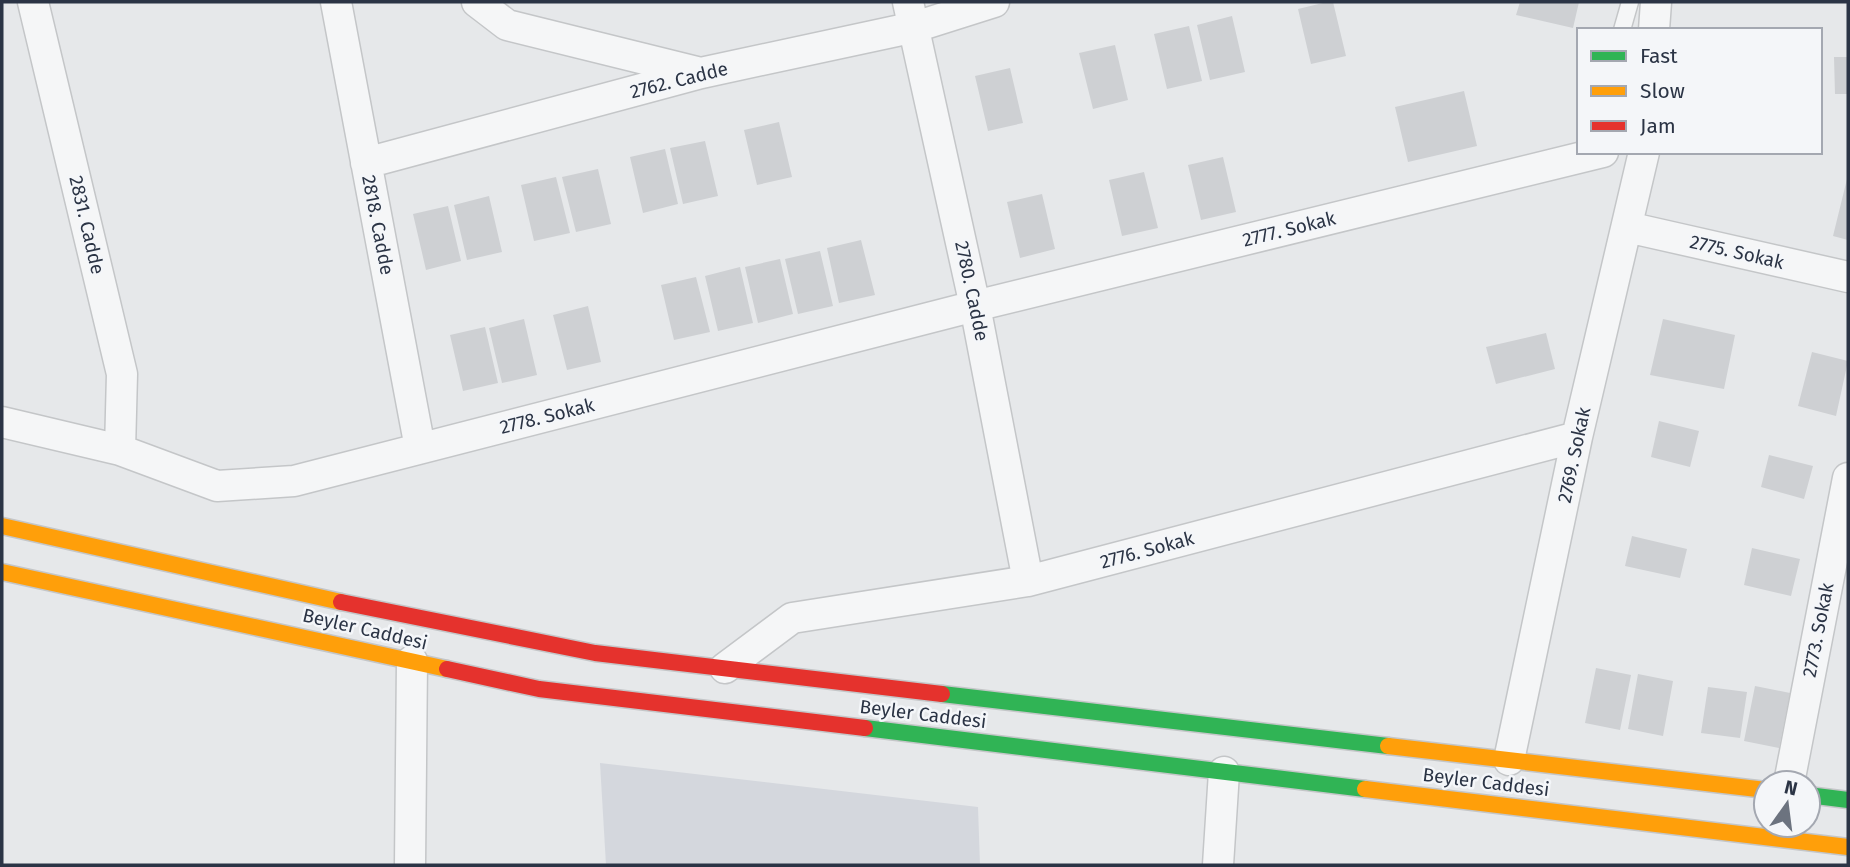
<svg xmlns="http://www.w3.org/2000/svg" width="1850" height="867" viewBox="0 0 1850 867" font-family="'Fira Sans',sans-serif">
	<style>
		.built { fill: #d4d7dd }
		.building { fill: #ced0d3 }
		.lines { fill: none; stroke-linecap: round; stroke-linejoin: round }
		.lane-casing { stroke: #c4c6c8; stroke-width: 19 }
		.street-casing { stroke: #c4c6c8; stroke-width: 33 }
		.fast-casing { stroke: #c4c6c8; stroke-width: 19 }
		.slow-casing { stroke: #c4c6c8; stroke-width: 19 }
		.jam-casing { stroke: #c4c6c8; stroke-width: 19 }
		.lane { stroke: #f5f6f7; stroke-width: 16 }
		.street { stroke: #f5f6f7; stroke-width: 30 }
		.fast { stroke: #30b455; stroke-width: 16 }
		.slow { stroke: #ff9f0a; stroke-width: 16 }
		.jam { stroke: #e5322d; stroke-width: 16 }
		.labels { text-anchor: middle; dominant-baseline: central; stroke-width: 5; stroke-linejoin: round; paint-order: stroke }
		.street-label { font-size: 19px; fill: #2b3445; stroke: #f4f6f9 }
	</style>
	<rect width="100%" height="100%" fill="#e6e8ea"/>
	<path class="built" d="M600 763 978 807 980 865H606Z"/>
	<path class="building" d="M1327 2H1333L1346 56 1311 64 1298 9Z
		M1520 2H1579L1573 28 1516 15Z
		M1232 16 1245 72 1210 80 1197 25Z
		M1189 26 1202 81 1167 89 1154 34Z
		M1115 45 1128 100 1093 109 1079 53Z
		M1834 57H1848V94H1835Z
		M1010 68 1023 123 988 131 975 76Z
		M1464 91 1477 146 1408 162 1395 107Z
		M779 122 792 177 757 185 744 130Z
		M705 141 718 196 683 204 670 148Z
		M665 149 678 204 643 213 630 157Z
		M1223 157 1236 212 1201 220 1188 165Z
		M598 169 611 224 576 232 562 177Z
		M1144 172 1158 228 1122 236 1109 180Z
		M556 177 570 233 534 241 521 185Z
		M1847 179H1848V240L1833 236Z
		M1042 194 1055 249 1020 258 1007 202Z
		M489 196 502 252 467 260 454 205Z
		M448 206 461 261 426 270 413 214Z
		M861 240 875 295 839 303 827 248Z
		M820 251 833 306 798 314 785 259Z
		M780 259 793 314 758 323 745 267Z
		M740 267 753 323 718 331 705 276Z
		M696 277 710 332 674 340 661 285Z
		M588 306 601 362 567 370 553 315Z
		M524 319 537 375 502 383 489 328Z
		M1663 319 1735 335 1724 389 1650 375Z
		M485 327 498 383 463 391 450 335Z
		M1546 333 1555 369 1496 384 1486 347Z
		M1812 352 1848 361 1836 416 1798 406Z
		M1659 421 1699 431 1690 467 1651 457Z
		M1769 455 1813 466 1804 499 1761 487Z
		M1632 536 1687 549 1680 578 1625 566Z
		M1752 548 1800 559 1791 596 1744 585Z
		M1596 668 1631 675 1620 730 1585 723Z
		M1638 674 1673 681 1663 736 1628 729Z
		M1755 686 1790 693 1779 748 1744 741Z
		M1708 687 1747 692 1740 738 1701 733Z"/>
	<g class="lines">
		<g class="lane-casing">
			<path id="lane" d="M1622 30 1630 2"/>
		</g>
		<g class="street-casing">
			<path id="street" d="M33 2 122 374 120 450
				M336 2 420 448
				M477 2 507 25 697 72
				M908 2 975 306 1028 581
				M1654 30 1656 2
				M366 163 701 73 915 27 994 2
				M1627 227 1848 277
				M2 422 120 450 217 486 294 481 975 306 1603 152
				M725 668 792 618 1028 581 1577 437
				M1509 760 1577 437 1644 152
				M1789 783 1848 478
				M410 865 412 661
				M1218 865 1224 772"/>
		</g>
		<g class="fast-casing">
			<path id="fast" d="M942 694 1388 746
				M865 728 1365 789
				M1808 795 1848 800"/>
		</g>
		<g class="slow-casing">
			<path id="slow" d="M2 526 341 602
				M2 572 447 669
				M1388 746 1766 790
				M1365 789 1848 847"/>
		</g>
		<g class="jam-casing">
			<path id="jam" d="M341 602 595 653 942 694
				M447 669 539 689 865 728"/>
		</g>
		<use href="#lane" class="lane"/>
		<use href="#street" class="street"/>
		<use href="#fast" class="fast"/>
		<use href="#slow" class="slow"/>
		<use href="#jam" class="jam"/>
	</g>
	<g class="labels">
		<g class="street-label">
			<text transform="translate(679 80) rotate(-14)">2762. Cadde</text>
			<text transform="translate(87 225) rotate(77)">2831. Cadde</text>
			<text transform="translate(378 225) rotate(79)">2818. Cadde</text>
			<text transform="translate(1289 229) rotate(-14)">2777. Sokak</text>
			<text transform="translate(1737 252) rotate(13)">2775. Sokak</text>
			<text transform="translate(972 291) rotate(78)">2780. Cadde</text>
			<text transform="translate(547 416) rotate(-14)">2778. Sokak</text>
			<text transform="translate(1574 455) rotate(-78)">2769. Sokak</text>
			<text transform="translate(1147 550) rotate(-15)">2776. Sokak</text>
			<text transform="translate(365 629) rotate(13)">Beyler Caddesi</text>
			<text transform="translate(1818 630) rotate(-79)">2773. Sokak</text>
			<text transform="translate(923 714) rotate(7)">Beyler Caddesi</text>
			<text transform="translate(1486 782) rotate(7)">Beyler Caddesi</text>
		</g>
	</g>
	<rect width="1850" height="867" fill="none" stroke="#2b3445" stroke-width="7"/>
	<rect x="1577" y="28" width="245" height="126" fill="#f4f6f9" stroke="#a4a8b1" stroke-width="2"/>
	<rect x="1591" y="51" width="35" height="10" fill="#30b455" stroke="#a4a8b1" stroke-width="2"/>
	<text x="1640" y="63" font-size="21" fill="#2b3445">Fast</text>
	<rect x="1591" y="86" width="35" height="10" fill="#ff9f0a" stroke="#a4a8b1" stroke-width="2"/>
	<text x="1640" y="98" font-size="21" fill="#2b3445">Slow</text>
	<rect x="1591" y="121" width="35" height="10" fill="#e5322d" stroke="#a4a8b1" stroke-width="2"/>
	<text x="1640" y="133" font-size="21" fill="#2b3445">Jam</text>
	<g transform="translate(1787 804) rotate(14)"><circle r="33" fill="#f4f6f9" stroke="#a4a8b1" stroke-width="2"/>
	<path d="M0-5L12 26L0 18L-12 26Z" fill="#6c737f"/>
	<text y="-10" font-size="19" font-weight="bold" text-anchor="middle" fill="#2b3445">N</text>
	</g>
</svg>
